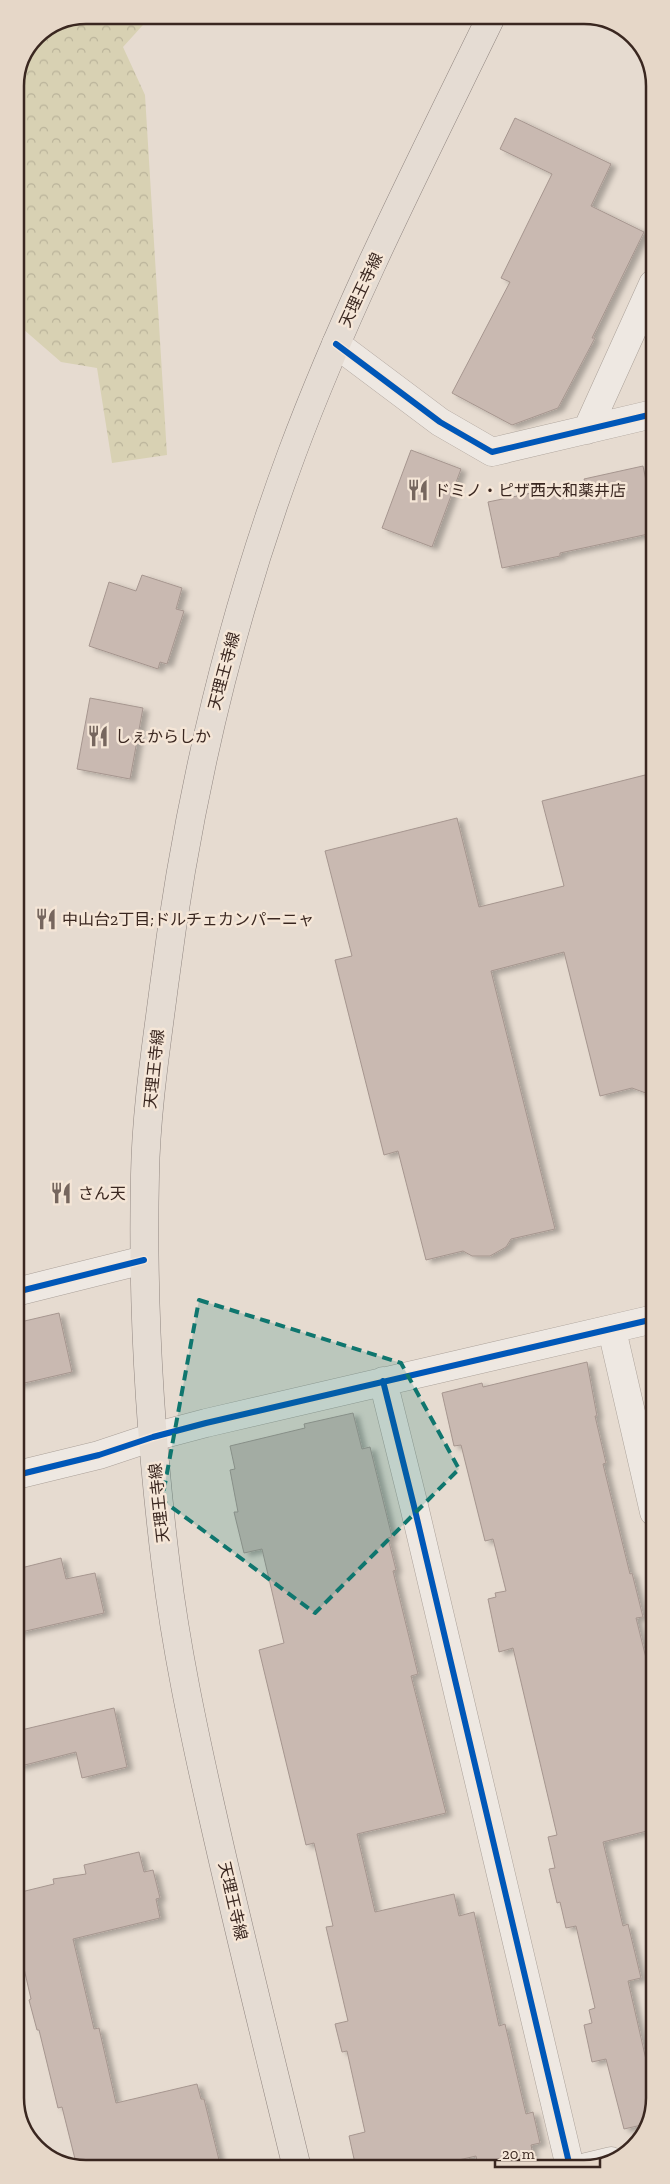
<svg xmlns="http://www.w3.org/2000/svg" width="670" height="2184" viewBox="0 0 670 2184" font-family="'Zilla Slab','Noto Sans JP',serif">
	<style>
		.forest { fill: url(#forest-crowns) }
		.building { fill: #c9b9b1; stroke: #a6968f; filter: url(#shadow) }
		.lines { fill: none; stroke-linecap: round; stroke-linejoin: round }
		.minor-casing { stroke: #aba199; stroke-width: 29 }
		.primary-casing { stroke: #918680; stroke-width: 29 }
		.minor { stroke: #eee8e2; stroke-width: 28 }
		.primary { stroke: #e5dcd3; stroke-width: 28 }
		.cycleway-casing { stroke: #f5e6d7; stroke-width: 9 }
		.cycleway { stroke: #0057b8; stroke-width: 6 }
		.marked { fill: #0f766e; fill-opacity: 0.2; stroke: #0f766e; stroke-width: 4; stroke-dasharray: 10 6; stroke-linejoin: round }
		.labels { text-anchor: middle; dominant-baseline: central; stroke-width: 5; stroke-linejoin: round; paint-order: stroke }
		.street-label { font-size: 16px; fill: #3a2720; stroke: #f5e6d7 }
		.poi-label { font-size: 16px; fill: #3a2720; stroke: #f5e6d7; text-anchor: start }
		.rim { fill: none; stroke: #3a2720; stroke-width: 2.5 }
	</style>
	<defs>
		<pattern id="forest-crowns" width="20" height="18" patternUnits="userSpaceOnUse" patternTransform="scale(1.25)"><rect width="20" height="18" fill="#d8d1b3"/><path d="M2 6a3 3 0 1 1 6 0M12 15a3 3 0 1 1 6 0" fill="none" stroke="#bab39a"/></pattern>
		<filter id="shadow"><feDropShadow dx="5.5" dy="3" stdDeviation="2.5" flood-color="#0004"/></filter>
	</defs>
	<rect width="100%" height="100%" fill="#e6dbd0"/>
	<path class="forest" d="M86 15H152L123 47 145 95 167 455 112 463 97 368 61 362 15 322V193L17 191 15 86 36 36Z"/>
	<path class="building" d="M515 118 611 164 591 206 644 232 592 338H595L558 408 512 425 452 393 510 282 501 278 552 174 500 149Z
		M411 450 461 469 432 547 382 528Z
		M643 466 653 514V533L560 553V556L502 568 488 502 585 482 584 479Z
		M142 575 182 588 176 609 184 611 167 664 160 662 158 669 89 646 109 582 136 591Z
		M90 698 143 708 130 779 77 769Z
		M653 773 654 1096 632 1088 600 1096 564 952 491 971 555 1229 511 1239 506 1247 490 1256H472L463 1251 426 1260 398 1151 384 1155 335 960 352 956 325 851 457 818 479 907 564 886 542 801Z
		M59 1313 72 1372 16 1385V1323Z
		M587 1362 597 1416H595L606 1463 603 1464 630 1574 632 1573 643 1617 636 1618 655 1694V1829L603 1842 623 1926 628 1924 641 1978 628 1981 647 2064 655 2062V2098L646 2124 624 2129 606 2059 592 2062 584 2025 592 2023 589 2010 595 2008 576 1926 566 1928 560 1902 557 1903 549 1869 555 1868 548 1837 557 1835 513 1648 499 1652 488 1599 496 1597 495 1593 506 1591 493 1539 485 1541 461 1445 454 1446 442 1393 482 1383 483 1387Z
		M353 1413 362 1449 370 1447 392 1537 388 1538 396 1570 393 1571 418 1674 411 1676 446 1813 357 1834 375 1912 454 1894 459 1916 474 1912 499 2026 505 2024 526 2114 533 2112 540 2143 531 2145 533 2155 480 2167H478L476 2156 428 2167 356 2168 349 2136 365 2132 347 2051 342 2052 335 2024 348 2021 326 1927 333 1926 314 1843 306 1845 259 1650 284 1643 262 1549 244 1553 234 1512H238L230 1470 235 1469 230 1446 305 1428 304 1424Z
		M61 1558 66 1579 95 1573 104 1613 17 1633V1569Z
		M114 1708 127 1767 82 1778 76 1752 17 1767V1731Z
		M139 1852 144 1872 153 1870 160 1898 156 1899 160 1918 73 1939 94 2029 99 2028 116 2103 197 2084 201 2099H204L221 2168 81 2169 77 2167 62 2107 58 2108 39 2030H37L29 2000 31 1999 17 1938V1893L54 1884 53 1879 86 1874 84 1865Z"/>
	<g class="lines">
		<g class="minor-casing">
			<path id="minor" d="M336 344 440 422 492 452 653 414
				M587 430 653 284
				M16 1292 144 1260
				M612 1330 654 1512
				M383 1381 414 1506 570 2167
				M17 1475 99 1455 153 1437 206 1423 654 1319
				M586 2167 611 2161"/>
		</g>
		<g class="primary-casing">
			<path id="primary" d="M297 2168C268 2048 238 1929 211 1808 193 1728 176 1648 166 1566 150 1437 142 1305 145 1175 146 1112 156 1048 164 986 187 804 228 625 292 453 348 303 422 159 492 15"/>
		</g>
		<use href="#minor" class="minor"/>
		<use href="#primary" class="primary"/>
		<g class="cycleway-casing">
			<path id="cycleway" d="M336 344 440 422 492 452 653 414
				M16 1292 144 1260
				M383 1381 414 1506 570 2167
				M17 1475 99 1455 153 1437 206 1423 654 1319"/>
		</g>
		<use href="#cycleway" class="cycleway"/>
	</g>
	<path class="marked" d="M199 1300 401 1363 459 1469 315 1613 162 1500Z"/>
	<defs>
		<g id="restaurant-bare" transform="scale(1.725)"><path d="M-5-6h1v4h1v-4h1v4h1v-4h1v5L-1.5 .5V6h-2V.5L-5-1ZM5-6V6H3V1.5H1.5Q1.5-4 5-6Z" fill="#76665e" stroke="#f5e6d7" stroke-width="2.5" paint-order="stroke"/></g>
	</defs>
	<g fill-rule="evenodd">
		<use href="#restaurant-bare" x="418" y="490"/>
		<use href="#restaurant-bare" x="98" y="736"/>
		<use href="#restaurant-bare" x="46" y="919"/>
		<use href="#restaurant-bare" x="61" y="1193"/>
	</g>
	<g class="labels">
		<g class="street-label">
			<text transform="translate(361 290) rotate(-65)">天理王寺線</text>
			<text transform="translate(224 671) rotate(-75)">天理王寺線</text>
			<text transform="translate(154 1069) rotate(-84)">天理王寺線</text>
			<text transform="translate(159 1503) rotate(-96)">天理王寺線</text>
			<text transform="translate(233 1901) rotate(77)">天理王寺線</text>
		</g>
		<g class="poi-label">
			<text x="434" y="490">ドミノ・ピザ西大和薬井店</text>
			<text x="115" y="736">しぇからしか</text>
			<text x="62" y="919">中山台2丁目;ドルチェカンパーニャ</text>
			<text x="78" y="1193">さん天</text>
		</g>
	</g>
	<path d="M0 0H670V2184H0ZM86 24H584A62 62 0 0 1 646 86V2098A62 62 0 0 1 584 2160H86A62 62 0 0 1 24 2098V86A62 62 0 0 1 86 24Z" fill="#e6d7c8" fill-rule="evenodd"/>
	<path class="rim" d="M86 24H584A62 62 0 0 1 646 86V2098A62 62 0 0 1 584 2160H86A62 62 0 0 1 24 2098V86A62 62 0 0 1 86 24Z"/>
	<path d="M495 2159v8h105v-8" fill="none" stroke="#3a2720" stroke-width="2.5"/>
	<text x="502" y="2159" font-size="15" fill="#3a2720" stroke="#f5e6d7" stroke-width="4" paint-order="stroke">20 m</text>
</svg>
